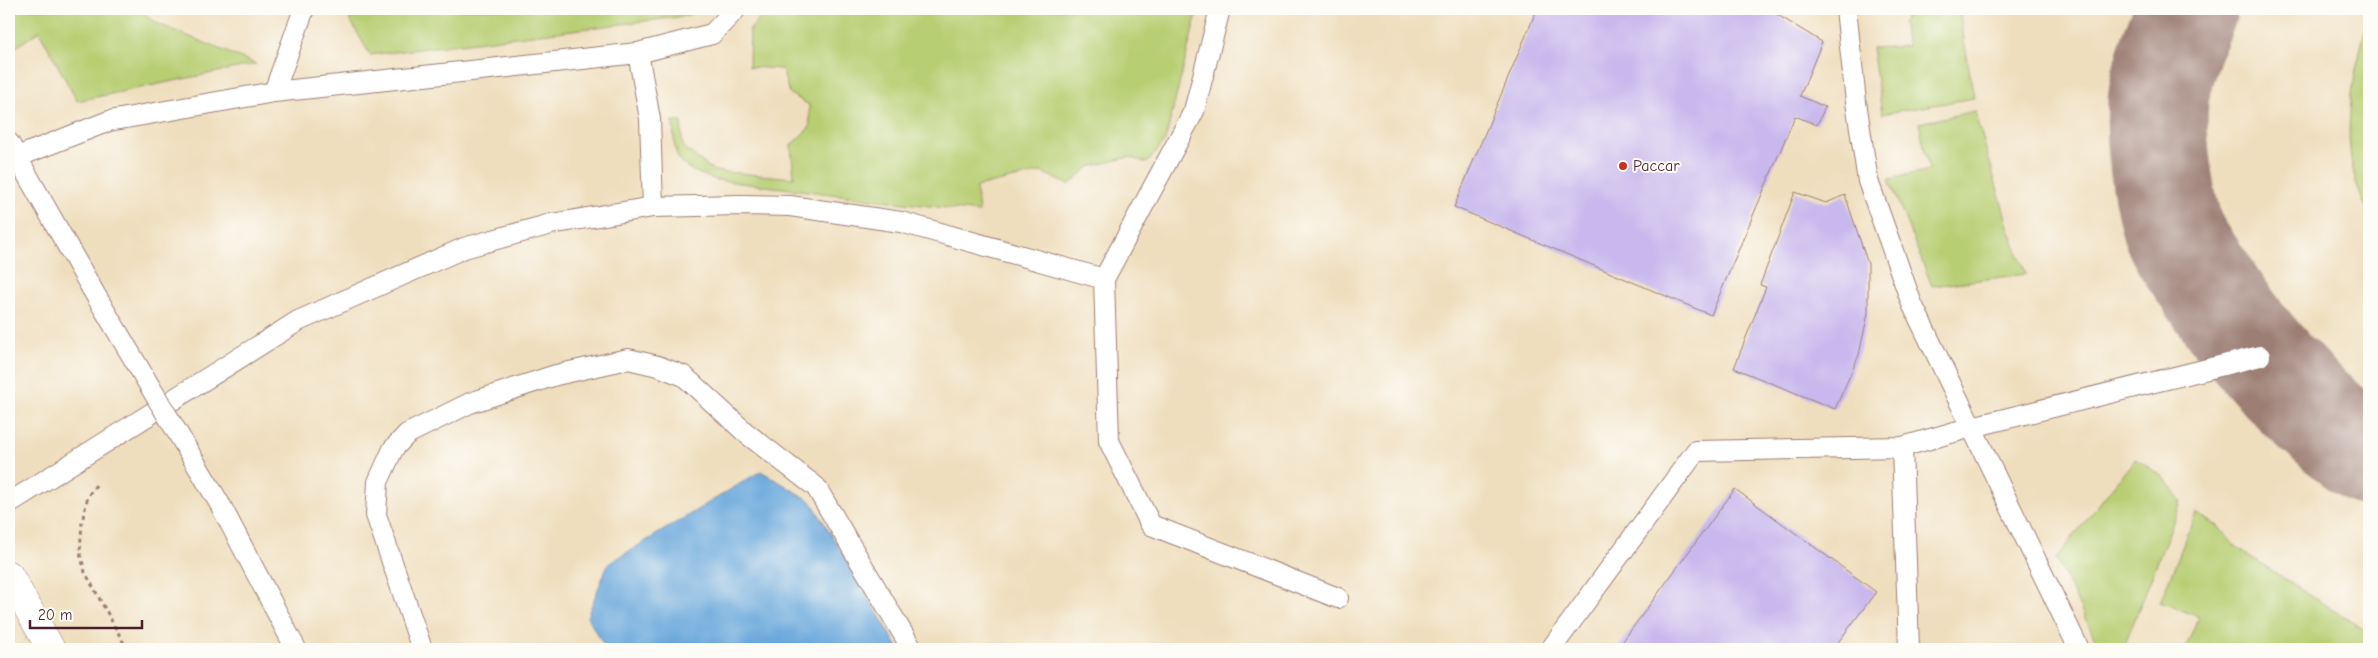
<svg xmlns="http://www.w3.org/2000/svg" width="2378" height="658" viewBox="0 0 2378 658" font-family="'Comic Neue',sans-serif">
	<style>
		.green { fill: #b7ce72; stroke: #80764e }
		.water { fill: #6ba8dc; stroke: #5a6484 }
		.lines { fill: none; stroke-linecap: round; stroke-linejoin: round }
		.taxiway { stroke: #9c7e74; stroke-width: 101 }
		.building { fill: #c8b8ed }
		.lane-casing { stroke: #9c7e74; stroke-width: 22 }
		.primary-casing { stroke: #9c7e74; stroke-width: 29 }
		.path { stroke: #9c7e74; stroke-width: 3; stroke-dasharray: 4 4; stroke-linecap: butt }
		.lane { stroke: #fff; stroke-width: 20 }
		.primary { stroke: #fff; stroke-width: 28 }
		.lane-bridge-casing { stroke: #9c7e74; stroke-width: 22; stroke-linecap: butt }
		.lane-bridge { stroke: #fff; stroke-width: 20 }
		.poi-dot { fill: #c8321e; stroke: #fdfcf7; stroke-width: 2 }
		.labels { text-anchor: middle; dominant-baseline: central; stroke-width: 4; stroke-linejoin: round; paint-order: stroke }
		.poi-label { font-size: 16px; fill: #4a1f2b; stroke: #fdfcf7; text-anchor: start }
	</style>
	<rect width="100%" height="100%" fill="#fdfcf7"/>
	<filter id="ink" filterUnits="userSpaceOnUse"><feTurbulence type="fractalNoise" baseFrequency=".02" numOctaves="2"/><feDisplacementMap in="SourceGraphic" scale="10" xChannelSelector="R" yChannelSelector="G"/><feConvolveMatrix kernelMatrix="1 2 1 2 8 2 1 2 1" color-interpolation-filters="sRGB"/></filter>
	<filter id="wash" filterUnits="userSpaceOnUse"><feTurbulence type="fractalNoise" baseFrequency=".0096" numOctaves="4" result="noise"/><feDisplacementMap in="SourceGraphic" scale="20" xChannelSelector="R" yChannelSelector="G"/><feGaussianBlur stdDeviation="1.12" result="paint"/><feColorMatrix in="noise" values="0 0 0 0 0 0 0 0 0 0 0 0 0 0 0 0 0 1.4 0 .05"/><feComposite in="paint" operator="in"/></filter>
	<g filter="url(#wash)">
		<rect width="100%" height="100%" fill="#efdebd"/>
		<path class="green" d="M9 9H140L154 22 256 64 77 101 39 31 9 52Z
			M344 9H698L687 16 370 55Z
			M769 9H1198L1165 141 1147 163 1129 157 1089 167 1069 185 1041 172 976 187 979 212 716 180C676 165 675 164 673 121H681L683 147 714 171 794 178 791 145 810 127 809 105 789 93 782 69 749 67 750 29Z
			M1912 9H1959L1974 98 1882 114 1872 48 1908 46 1902 23Z
			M2369 13V213C2334 150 2353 79 2369 13Z
			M1975 111 2009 229 2026 274 1932 286 1889 179 1929 170 1919 123Z
			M2135 459 2163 476 2181 502 2124 647 2127 649H2100L2056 558Z
			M2196 513 2218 526 2233 544 2249 556 2369 633V649H2185L2199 617 2160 602Z"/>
		<path class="water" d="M761 471 811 501 899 649H606L587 617 608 564Z"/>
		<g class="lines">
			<path class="taxiway" d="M2187 9C2175 39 2161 69 2158 102 2155 140 2162 189 2172 226 2177 243 2195 266 2205 281 2250 351 2302 408 2369 456"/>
		</g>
		<g id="blocks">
			<path class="building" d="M1537 9H1768L1822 42 1800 96 1825 107 1817 125 1795 116 1711 315 1454 207Z
				M1795 192 1826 203 1845 195 1868 264V313L1859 355 1835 409 1734 368 1766 287 1760 285Z
				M1735 489 1876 592 1833 649H1617Z"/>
		</g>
	</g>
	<g filter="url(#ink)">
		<use href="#blocks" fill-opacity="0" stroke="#9c7e74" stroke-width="1"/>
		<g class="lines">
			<g class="lane-casing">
				<path id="lane" d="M1220 9 1194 111 1104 279 1109 441 1151 525 1338 598
					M1846 9 1856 102 1868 181 1912 304 2079 649
					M638 53 650 119 653 207
					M274 92 304 9
					M9 143 92 289
					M17 157 109 121 274 92 638 53 712 34 736 9
					M9 503 298 321 464 248 551 224 653 207 740 205 790 206 901 222 1104 279
					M221 506 296 649
					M422 649 376 515 378 482 393 449 407 434 470 403 556 375 628 359 658 366 684 376 746 433 816 487 912 649
					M1551 649 1696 451 1902 447
					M1909 649 1902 447 1972 427 2260 356"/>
			</g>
			<g class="primary-casing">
				<path id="primary" d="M9 575 51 649"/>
			</g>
			<path class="path" d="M96 485 88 496 82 522 80 553 85 572 127 649"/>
			<use href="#lane" class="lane"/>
			<use href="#primary" class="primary"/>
			<g class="lane-bridge-casing">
				<path id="lane-bridge" d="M92 289 221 506"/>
			</g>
			<use href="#lane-bridge" class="lane-bridge"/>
		</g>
	</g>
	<circle class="poi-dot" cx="1623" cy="166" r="5"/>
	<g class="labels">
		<g class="poi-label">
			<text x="1633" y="166">Paccar</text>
		</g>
	</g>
	<rect width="2378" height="658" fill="none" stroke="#fdfcf7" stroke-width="30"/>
	<path d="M30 620v8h112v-8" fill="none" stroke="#4a1f2b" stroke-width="2.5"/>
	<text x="38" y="620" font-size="15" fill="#4a1f2b" stroke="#fdfcf7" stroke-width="4" paint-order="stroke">20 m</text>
</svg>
